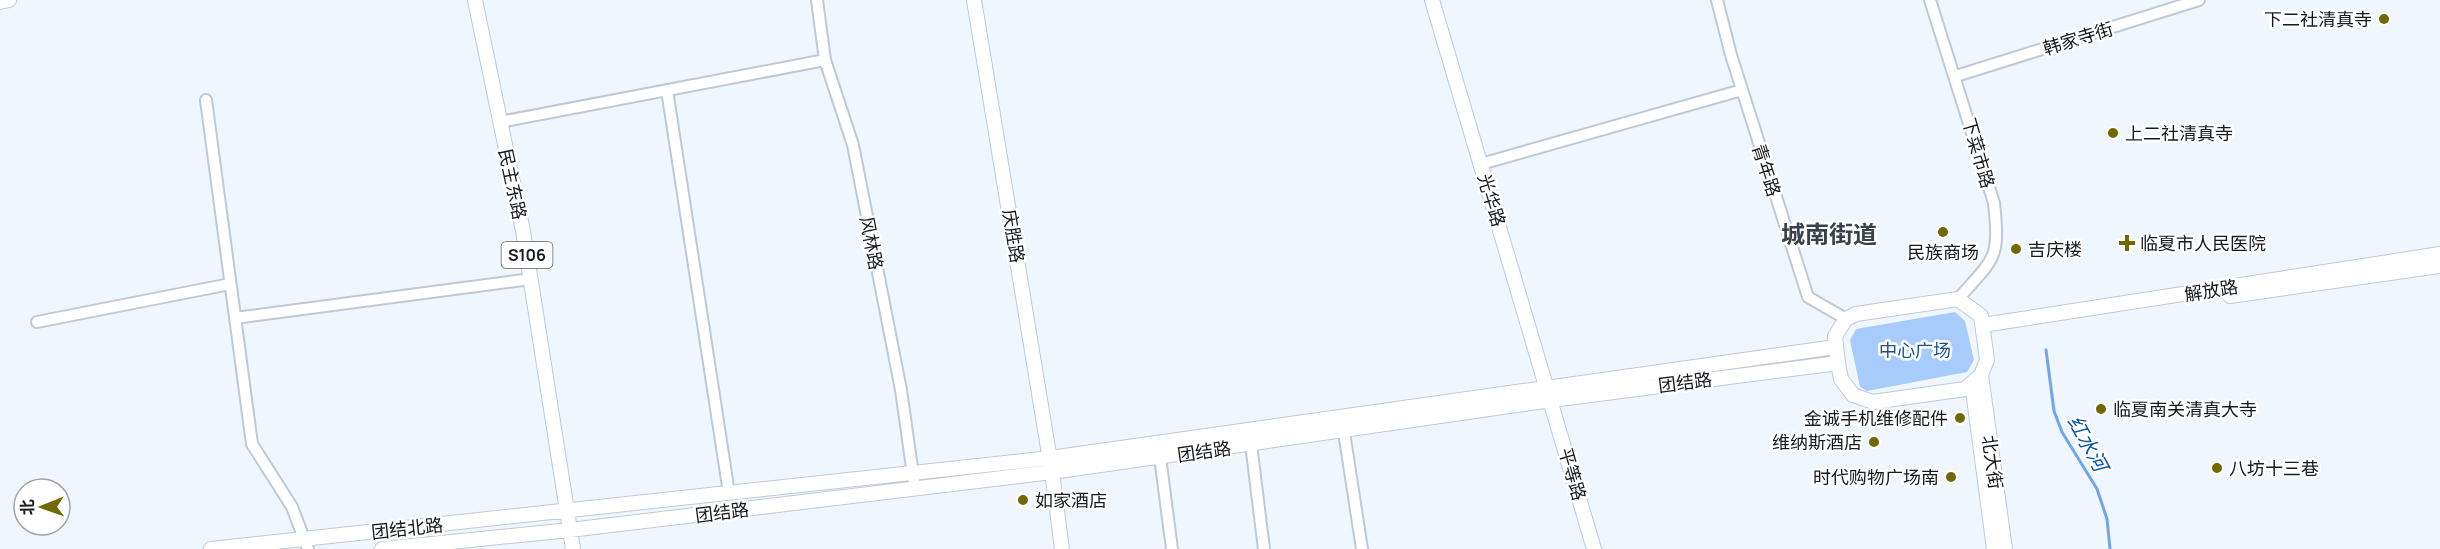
<svg xmlns="http://www.w3.org/2000/svg" width="2440" height="549" viewBox="0 0 2440 549" font-family="Manrope,'Noto Sans SC',sans-serif">
	<style>
		.green { fill: #a7ccfb }
		.lines { fill: none; stroke-linecap: round; stroke-linejoin: round }
		.stream { stroke: #70a6e9; stroke-width: 3 }
		.minor-casing { stroke: #bfc9d6; stroke-width: 14 }
		.major-casing { stroke: #bfc9d6; stroke-width: 16 }
		.minor { stroke: #fff; stroke-width: 10 }
		.major { stroke: #fff; stroke-width: 14 }
		.poi-dot { fill: #706901; stroke: #fff; stroke-width: 2 }
		.labels { text-anchor: middle; dominant-baseline: central; stroke-width: 5; stroke-linejoin: round; paint-order: stroke }
		.shield { fill: #fff; stroke: #5c5e62; stroke-width: 1.5 }
		.shield-label { font-size: 16px; font-weight: bold; fill: #16191e }
		.poi-label { font-size: 18px; fill: #16191e; stroke: #fff; text-anchor: start }
		.street-label { font-size: 18px; fill: #16191e; stroke: #fff }
		.park-label { font-size: 18px; fill: #1b508d; stroke: #fff }
		.water-label { font-size: 20px; font-style: italic; fill: #0755a4; stroke: #fff }
		.district-label { font-size: 24px; font-weight: bold; fill: #39424c; stroke: #fff }
	</style>
	<rect width="100%" height="100%" fill="#f0f6fe"/>
	<path class="green" d="M1955 312 1965 321 1974 360 1967 372 1867 391 1860 387 1850 340 1856 329Z"/>
	<g class="lines">
		<path class="stream" d="M2046 350 2054 411 2062 432 2097 489 2107 519 2110 549"/>
		<g class="minor-casing">
			<path id="minor" d="M817 0 825 60 853 145 901 390 915 489
				M1717 0 1731 55 1808 297 1846 319
				M1930 0 1994 203C2000 260 1995 257 1958 299
				M1956 76 2199 0
				M667 90 729 493
				M206 100 252 444 292 507 308 549
				M500 122 825 60
				M1481 164 1742 90
				M235 318 531 279
				M37 322 230 284
				M1344 432 1362 549
				M1251 444 1264 549
				M1160 457 1172 549"/>
		</g>
		<g class="major-casing">
			<path id="major" d="M475 0 523 231 573 549
				M974 0 1052 472 1062 549
				M1432 0 1594 549
				M0 2 9 0
				M2230 296 2440 266
				M1958 299 1981 316 1987 360 1981 375 1965 389 1873 402 1853 395 1841 379 1838 363 1835 336 1846 319 1856 314Z
				M1983 325 2440 254
				M1981 375 2005 549
				M1972 383 1994 549
				M211 549 1050 458 1835 347
				M382 549 570 530 1052 472 1552 400 1838 363"/>
		</g>
		<use href="#minor" class="minor"/>
		<use href="#major" class="major"/>
	</g>
	<g class="poi-dot">
		<circle cx="2384" cy="19" r="6"/>
		<circle cx="2113" cy="133" r="6"/>
		<circle cx="1943" cy="232" r="6"/>
		<path d="M2124 234h6v6h6v6h-6v6h-6v-6h-6v-6h6z"/>
		<circle cx="2016" cy="249" r="6"/>
		<circle cx="2101" cy="409" r="6"/>
		<circle cx="1960" cy="418" r="6"/>
		<circle cx="1874" cy="442" r="6"/>
		<circle cx="2217" cy="468" r="6"/>
		<circle cx="1951" cy="477" r="6"/>
		<circle cx="1023" cy="500" r="6"/>
	</g>
	<g class="labels">
		<rect class="shield" x="501.5" y="242" width="51" height="26" rx="4.5"/>
		<g class="shield-label">
			<text x="527" y="255">S106</text>
		</g>
		<g class="poi-label">
			<text x="2372" y="19" text-anchor="end">下二社清真寺</text>
			<text x="2125" y="133">上二社清真寺</text>
			<text x="2140" y="243">临夏市人民医院</text>
			<text x="2028" y="249">吉庆楼</text>
			<text x="1943" y="252" text-anchor="middle">民族商场</text>
			<text x="2113" y="409">临夏南关清真大寺</text>
			<text x="1948" y="418" text-anchor="end">金诚手机维修配件</text>
			<text x="1862" y="442" text-anchor="end">维纳斯酒店</text>
			<text x="2229" y="468">八坊十三巷</text>
			<text x="1939" y="477" text-anchor="end">时代购物广场南</text>
			<text x="1035" y="500">如家酒店</text>
		</g>
		<g class="street-label">
			<text transform="translate(2078 38) rotate(-17)">韩家寺街</text>
			<text transform="translate(1979 153) rotate(74)">下菜市路</text>
			<text transform="translate(1767 170) rotate(72)">青年路</text>
			<text transform="translate(513 184) rotate(78)">民主东路</text>
			<text transform="translate(1492 200) rotate(73)">光华路</text>
			<text transform="translate(1014 236) rotate(81)">庆胜路</text>
			<text transform="translate(872 243) rotate(79)">风林路</text>
			<text transform="translate(2211 290) rotate(-9)">解放路</text>
			<text transform="translate(1685 382) rotate(-7)">团结路</text>
			<text transform="translate(1204 451) rotate(-8)">团结路</text>
			<text transform="translate(1993 462) rotate(82)">北大街</text>
			<text transform="translate(1573 474) rotate(74)">平等路</text>
			<text transform="translate(722 512) rotate(-7)">团结路</text>
			<text transform="translate(407 528) rotate(-6)">团结北路</text>
		</g>
		<g class="park-label">
			<text x="1915" y="350">中心广场</text>
		</g>
		<g class="water-label">
			<text transform="translate(2088 443) rotate(61)">红水河</text>
		</g>
		<g class="district-label">
			<text x="1829" y="233">城南街道</text>
		</g>
	</g>
	<g transform="translate(42 507) rotate(269)"><circle r="28" fill="#ffffff" stroke="#a2a3a5" stroke-width="1.5"/>
	<path d="M0-4.5L10 22L0 15L-10 22Z" fill="#706901"/>
	<text y="-9" font-size="16" font-weight="bold" text-anchor="middle" fill="#16191e">北</text>
	</g>
</svg>
